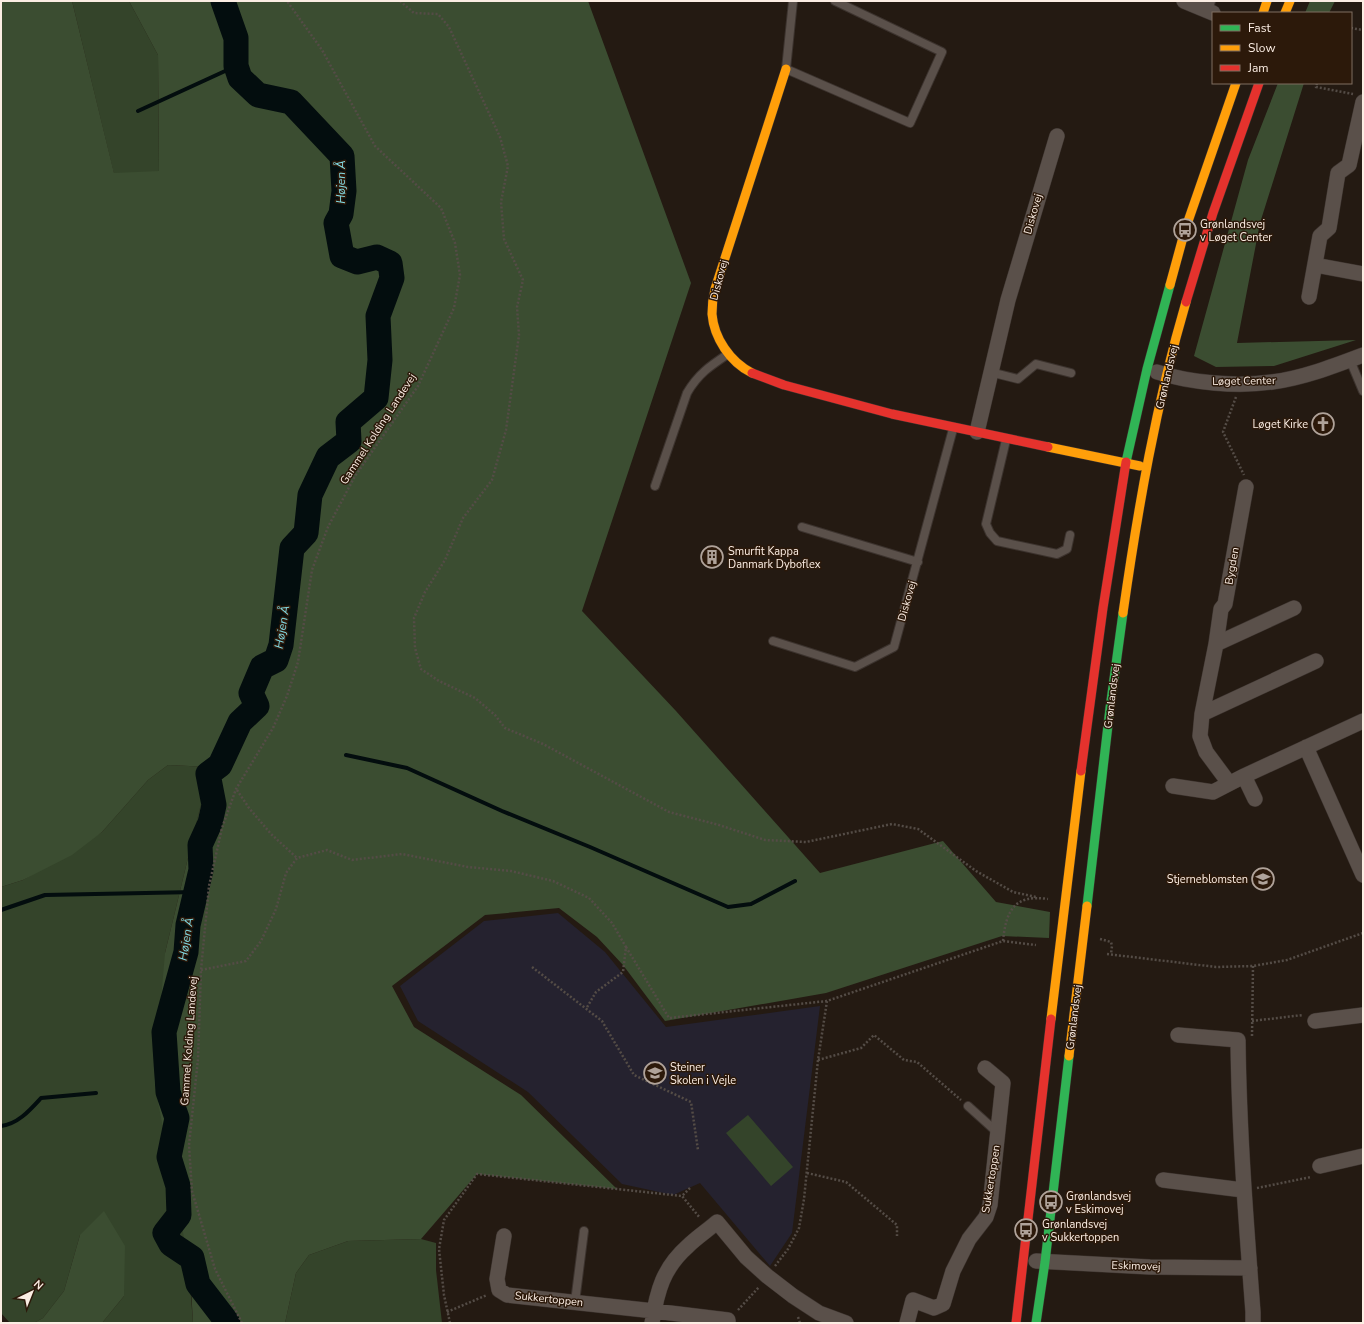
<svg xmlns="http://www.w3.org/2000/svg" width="1364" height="1324" viewBox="0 0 1364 1324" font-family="'Nunito Sans',sans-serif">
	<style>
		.education { fill: #25222f }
		.green { fill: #34442a }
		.forest { fill: #3b4d31 }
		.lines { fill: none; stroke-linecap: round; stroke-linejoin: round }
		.stream { stroke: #030d0e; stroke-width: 4 }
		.river { stroke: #030d0e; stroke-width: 25 }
		.lane-casing { stroke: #3c332e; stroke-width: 10 }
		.street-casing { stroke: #3c332e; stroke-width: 16 }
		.fast-casing { stroke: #3c332e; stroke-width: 10 }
		.slow-casing { stroke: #3c332e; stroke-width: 10 }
		.jam-casing { stroke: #3c332e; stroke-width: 10 }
		.path { stroke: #544c46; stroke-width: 2.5; stroke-dasharray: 2 2; stroke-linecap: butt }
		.lane { stroke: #5a504a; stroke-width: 8 }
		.street { stroke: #5a504a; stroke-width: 15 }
		.fast { stroke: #30b455; stroke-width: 9 }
		.slow { stroke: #ff9f0a; stroke-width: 9 }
		.jam { stroke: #e5322d; stroke-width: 9 }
		.labels { text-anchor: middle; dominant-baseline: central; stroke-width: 3; stroke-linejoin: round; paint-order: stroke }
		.street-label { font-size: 11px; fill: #fbede3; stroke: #2c190a }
		.poi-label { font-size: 11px; fill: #fbede3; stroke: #2c190a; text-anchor: start }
		.water-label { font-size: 12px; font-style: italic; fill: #82dce6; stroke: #2c190a }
	</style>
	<rect width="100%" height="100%" fill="#241a12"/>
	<path class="education" d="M558 913 605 952 666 1027 820 1006 792 1233 770 1266 700 1183 673 1195 622 1184 528 1092 418 1021 400 986 484 921Z"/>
	<path class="green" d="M72 1H129L158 55 159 172 114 174Z
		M168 765 210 767 165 953 193 1323H102L124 1296 80 1235 64 1291 43 1318 34 1323H10L1 1313V887L23 880 102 832 148 780Z
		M748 1115 793 1167 771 1186 726 1133Z
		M421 1239 436 1243V1270L442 1323H285L296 1273 309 1255 348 1241Z"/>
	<path class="forest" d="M1 1H72L114 173 159 171 158 55 129 1H588L691 283 582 611 676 711 820 873 943 841 996 902 1050 912 1049 938 1002 936 826 993 665 1021 623 965 597 937 559 908 485 915 392 986 414 1027 521 1095 617 1189 477 1174 421 1239 348 1241 309 1255 296 1273 285 1323H193L190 1269 154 1081 165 953 210 767 168 765 148 780 102 832 72 855 23 880 1 887Z
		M1310 1H1335L1329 13H1305Z
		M1278 83H1304L1260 223 1237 343 1356 340 1274 366 1216 367 1194 356 1248 160Z
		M104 1211 125 1246 124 1296 102 1323H34L43 1318 64 1291 80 1235Z"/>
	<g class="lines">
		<path class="stream" d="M138 111 236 66
			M346 755 407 768 502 811 590 847 728 907 751 904 795 881
			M1 910 45 895 196 892
			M1 1126C18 1124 30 1110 41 1098L96 1093"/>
		<path class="river" d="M223 1 236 38V66L240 78 258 95 291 102 342 156 344 191 341 214 336 223 342 256 357 262 377 257 390 263 392 278 378 316 380 360 376 398 348 422 349 441 328 457 310 495 306 533 292 548 281 645 276 660 262 667 251 693 257 706 240 722 220 765 208 774 214 805 210 823 200 845 201 870 188 925 186 952 164 1032 168 1092 177 1118 169 1157 178 1186 179 1215 165 1233 171 1244 192 1258 198 1284 228 1323"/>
		<g class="lane-casing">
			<path id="lane" d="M793 1 786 69 910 123 942 52 835 1
				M1208 11 1211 1
				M1350 360 1363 391
				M990 372 1018 379 1036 364 1071 373
				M1006 440 986 524 990 533 997 541 1057 554 1067 549 1070 535
				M655 486 687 393C698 374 710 366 728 354
				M802 527 918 562
				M773 641 855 667 894 647 953 429
				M968 1106 998 1133
				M575 1302 584 1231"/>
		</g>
		<g class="street-casing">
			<path id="street" d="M1184 1 1213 13
				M1315 265 1363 274
				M1309 297 1320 236 1329 228 1338 173 1349 165 1363 102
				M1157 372C1190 383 1238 387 1272 382 1303 378 1334 366 1363 355
				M977 432 1008 300 1057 136
				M1216 644 1294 608
				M1202 714 1316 661
				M1306 747 1363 875
				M1244 776 1255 799
				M1229 783 1206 752 1200 736 1202 714 1216 644 1221 609 1225 604 1246 487
				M1173 786 1213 792 1244 776 1363 721
				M1315 1021 1363 1015
				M1178 1035 1238 1040C1239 1131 1246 1221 1253 1312V1323
				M1320 1166 1363 1156
				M1163 1180 1243 1190
				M504 1236 497 1279 499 1290 507 1295 654 1311 728 1320V1323
				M1036 1261 1150 1267 1250 1268
				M652 1323C657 1291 663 1268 688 1246 697 1237 708 1230 717 1222L746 1257 767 1276 793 1296 819 1313 846 1323
				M907 1323 913 1300 934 1308 943 1304 953 1271 969 1239 986 1217 990 1205 1003 1083 985 1068"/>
		</g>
		<g class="fast-casing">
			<path id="fast" d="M1126 462 1147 369 1170 285
				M1087 906 1110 708 1123 613
				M1036 1323 1045 1262 1069 1056"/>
		</g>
		<g class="slow-casing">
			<path id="slow" d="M1263 13 1267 1
				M1285 13 1290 1
				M1170 285 1185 230 1236 83
				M752 373C730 362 714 338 712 314 712 305 713 297 715 289L786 69
				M1048 447 1140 466
				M1123 613C1138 508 1156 404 1186 302
				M1051 1019 1081 771
				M1069 1056 1087 906"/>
		</g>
		<g class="jam-casing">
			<path id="jam" d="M1186 302 1213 213 1259 83
				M752 373 784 385 892 414 1048 447
				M1081 771 1103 608 1126 462
				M1016 1323 1051 1019"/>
		</g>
		<path class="path" d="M400 1 414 13 438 14 449 27 500 137 508 166 501 202 504 239 523 280 517 307 519 335 506 430 492 480 463 518 445 560 425 592 414 618 415 648 421 669 439 681 475 698 495 715 505 728 543 744 669 812 719 825 765 840 806 842 892 824 918 829 976 871 1013 892 1036 897
			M1351 28 1363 30
			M1317 83 1316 87 1353 94
			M1236 397 1223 432 1244 475
			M237 790 249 808 271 834 297 858
			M1100 939 1111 942 1112 946 1111 954
			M1003 941C1006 911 1014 894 1048 899
			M626 947 669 1018 827 1001
			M1107 954 1216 967 1253 966 1287 960 1363 933
			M532 967 602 1021 634 1075 691 1102 698 1150
			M201 970 246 961 261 941 276 909 286 873 297 858 327 850 352 860 402 854 468 867 511 871 553 881 589 898 612 923 626 947 623 972 596 992 586 1009
			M1252 1021 1303 1015
			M1252 1036 1253 966
			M818 1060 861 1048 874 1035 904 1060 917 1062 961 1100
			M807 1173 846 1182 897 1225V1236
			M690 1188 682 1196 700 1218
			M1257 1188 1311 1177
			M775 1266 788 1249 799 1228 804 1199 818 1060 827 1001 1003 941 1036 945
			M738 1310 759 1287
			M447 1312 487 1295
			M798 1317 800 1323
			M242 1323 215 1269 192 1191 189 1145 198 1059 201 970 209 886 222 828 236 789 273 728 287 696 298 662 312 570 328 527 355 476 418 386 454 308 460 275 455 243 441 208 375 146 322 50 287 1
			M450 1323 444 1295 439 1249 444 1220 477 1174 682 1196"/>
		<use href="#lane" class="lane"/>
		<use href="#street" class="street"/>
		<use href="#fast" class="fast"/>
		<use href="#slow" class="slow"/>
		<use href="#jam" class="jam"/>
	</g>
	<defs>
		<g id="bus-ring" transform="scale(1.15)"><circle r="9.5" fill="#2c190a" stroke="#b0a39a" stroke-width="1.5"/><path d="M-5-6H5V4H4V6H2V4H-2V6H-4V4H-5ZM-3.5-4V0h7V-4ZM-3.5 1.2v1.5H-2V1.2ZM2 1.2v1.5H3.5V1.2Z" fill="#b0a39a"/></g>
		<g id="church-ring" transform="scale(1.15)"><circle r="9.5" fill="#2c190a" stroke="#b0a39a" stroke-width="1.5"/><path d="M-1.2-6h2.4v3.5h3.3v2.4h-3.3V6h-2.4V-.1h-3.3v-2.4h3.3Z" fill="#b0a39a"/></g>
		<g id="building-ring" transform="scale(1.15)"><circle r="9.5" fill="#2c190a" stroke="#b0a39a" stroke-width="1.5"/><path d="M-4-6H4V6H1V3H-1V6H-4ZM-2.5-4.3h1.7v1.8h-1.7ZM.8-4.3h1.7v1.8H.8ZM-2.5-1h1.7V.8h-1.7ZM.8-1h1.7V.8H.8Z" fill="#b0a39a"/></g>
		<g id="school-ring" transform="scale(1.15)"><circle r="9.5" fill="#2c190a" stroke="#b0a39a" stroke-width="1.5"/><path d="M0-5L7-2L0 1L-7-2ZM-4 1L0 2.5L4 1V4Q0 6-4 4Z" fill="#b0a39a"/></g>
	</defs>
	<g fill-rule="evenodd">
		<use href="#bus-ring" x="1185" y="230"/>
		<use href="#church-ring" x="1323" y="424"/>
		<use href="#building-ring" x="712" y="557"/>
		<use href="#school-ring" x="1263" y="879"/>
		<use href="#school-ring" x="655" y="1073"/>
		<use href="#bus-ring" x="1051" y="1202"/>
		<use href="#bus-ring" x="1026" y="1230"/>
	</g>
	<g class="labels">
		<g class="street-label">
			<text transform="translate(1033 214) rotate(-74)">Diskovej</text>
			<text transform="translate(719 280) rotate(-75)">Diskovej</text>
			<text transform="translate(1167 377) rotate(-77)">Grønlandsvej</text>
			<text transform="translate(1244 381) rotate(-1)">Løget Center</text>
			<text transform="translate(378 429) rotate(-57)">Gammel Kolding Landevej</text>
			<text transform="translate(1232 566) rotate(-80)">Bygden</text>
			<text transform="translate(907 601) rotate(-74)">Diskovej</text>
			<text transform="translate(1112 696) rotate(-83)">Grønlandsvej</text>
			<text transform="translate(1074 1017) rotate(-83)">Grønlandsvej</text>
			<text transform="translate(189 1041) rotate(-86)">Gammel Kolding Landevej</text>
			<text transform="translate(991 1179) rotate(-81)">Sukkertoppen</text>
			<text transform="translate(1136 1266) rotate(2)">Eskimovej</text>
			<text transform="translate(549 1299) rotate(6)">Sukkertoppen</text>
		</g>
		<g class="poi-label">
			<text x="1200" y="224">Grønlandsvej<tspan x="1200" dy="13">v Løget Center</tspan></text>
			<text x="1308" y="424" text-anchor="end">Løget Kirke</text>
			<text x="728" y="551">Smurfit Kappa<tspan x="728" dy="13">Danmark Dyboflex</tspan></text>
			<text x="1248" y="879" text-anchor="end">Stjerneblomsten</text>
			<text x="670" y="1067">Steiner<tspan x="670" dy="13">Skolen i Vejle</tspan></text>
			<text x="1066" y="1196">Grønlandsvej<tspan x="1066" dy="13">v Eskimovej</tspan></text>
			<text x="1042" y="1224">Grønlandsvej<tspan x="1042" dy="13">v Sukkertoppen</tspan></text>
		</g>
		<g class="water-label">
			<text transform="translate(341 182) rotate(-90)">Højen Å</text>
			<text transform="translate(282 627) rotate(-81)">Højen Å</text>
			<text transform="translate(186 939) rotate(-81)">Højen Å</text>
		</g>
	</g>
	<rect width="1364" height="1324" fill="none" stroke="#fbede3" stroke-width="4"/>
	<rect x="1212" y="12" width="140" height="72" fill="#2c190a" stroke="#7f6e61"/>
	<rect x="1220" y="25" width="20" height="6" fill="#30b455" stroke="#7f6e61"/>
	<text x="1248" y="32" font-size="12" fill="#fbede3">Fast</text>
	<rect x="1220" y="45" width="20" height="6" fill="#ff9f0a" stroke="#7f6e61"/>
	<text x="1248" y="52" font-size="12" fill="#fbede3">Slow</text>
	<rect x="1220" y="65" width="20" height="6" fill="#e5322d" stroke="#7f6e61"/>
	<text x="1248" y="72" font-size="12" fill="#fbede3">Jam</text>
	<g transform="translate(32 1292) rotate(43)" stroke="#2c190a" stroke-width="3" paint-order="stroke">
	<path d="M0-3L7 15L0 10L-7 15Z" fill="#fbede3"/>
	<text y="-6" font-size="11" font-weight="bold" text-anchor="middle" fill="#fbede3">N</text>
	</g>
</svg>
